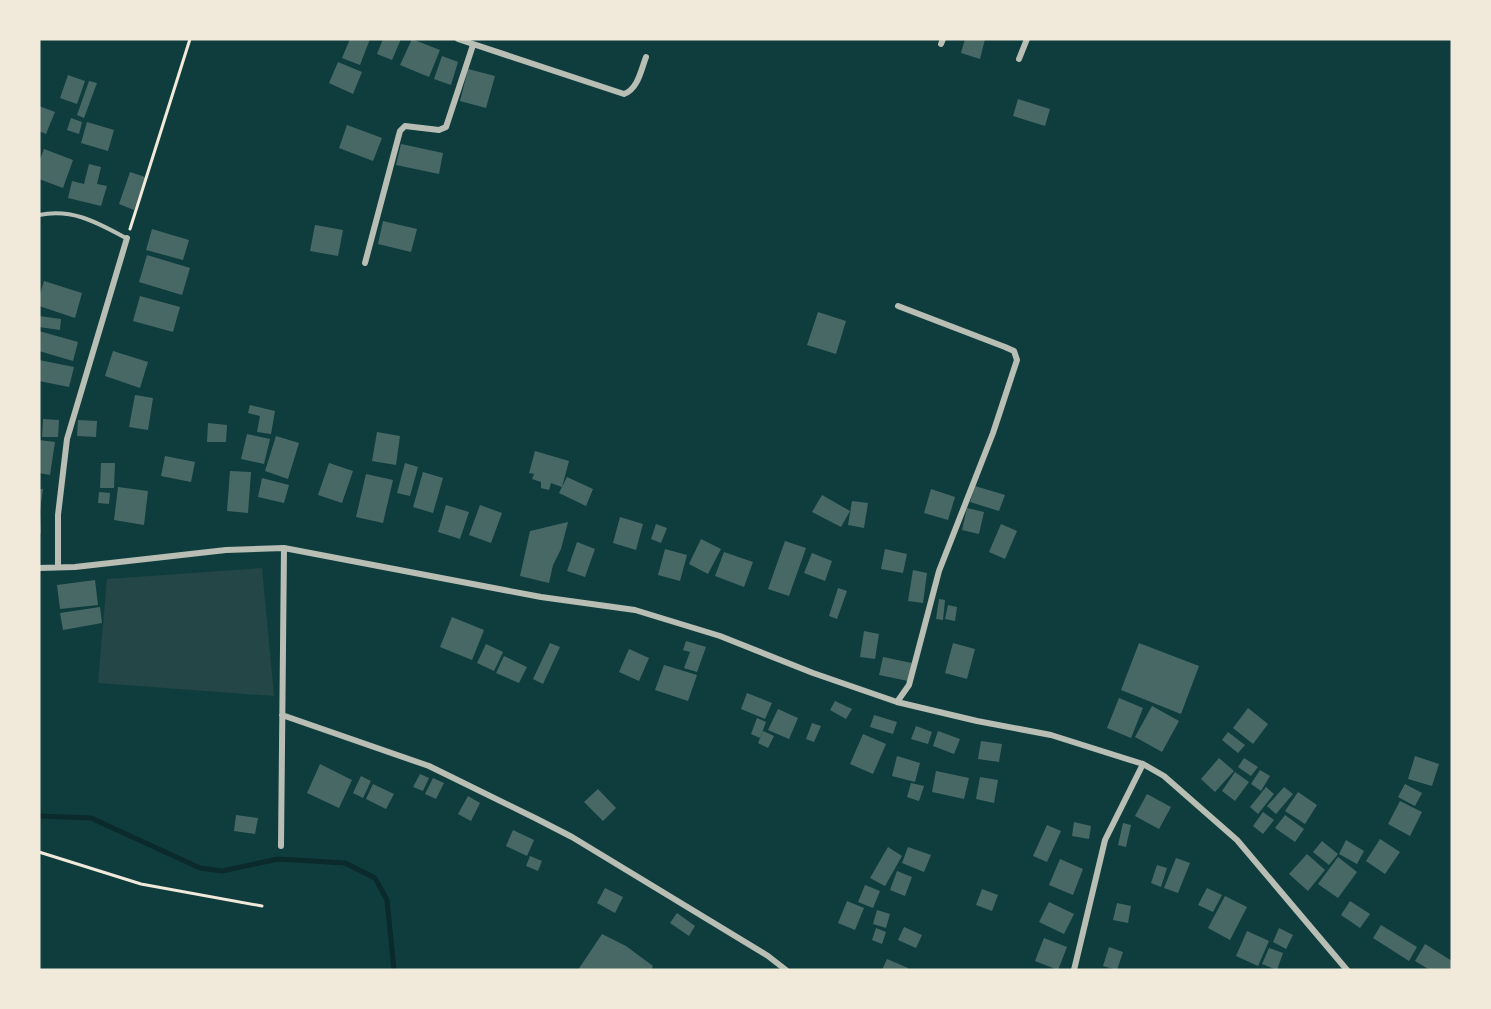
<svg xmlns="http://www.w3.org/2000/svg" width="1491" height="1009" viewBox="0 0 1491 1009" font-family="Ubuntu,sans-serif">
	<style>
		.green { fill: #244646 }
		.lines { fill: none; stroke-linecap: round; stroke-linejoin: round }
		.stream { stroke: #0a2a2b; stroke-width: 5 }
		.building { fill: #486865 }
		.path { stroke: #f1e9da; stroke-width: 3 }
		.service { stroke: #b8beb3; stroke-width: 4 }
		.minor { stroke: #b8beb3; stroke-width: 6 }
	</style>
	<rect width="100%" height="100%" fill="#0f3d3e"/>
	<path class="green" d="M262 568 274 696 98 683 107 579Z"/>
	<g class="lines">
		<path class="stream" d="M39 816 91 818 200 868 222 871 278 859 345 863 375 878 387 900 394 970"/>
	</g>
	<path class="building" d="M350 39H370L360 65 342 58Z
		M383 39H401L392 60 377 54Z
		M412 39 440 50 429 77 400 65Z
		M965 39H985L980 59 961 53Z
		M442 56 458 62 451 85 434 79Z
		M338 62 362 72 353 94 329 83Z
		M468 69 495 76 486 108 460 101Z
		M68 75 85 81 77 104 60 98Z
		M89 81 97 83 84 118 77 115Z
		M1018 99 1050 109 1045 126 1013 116Z
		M39 106 55 112 46 134 39 131Z
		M71 118 82 122 79 134 67 130Z
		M87 122 114 130 108 151 81 143Z
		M347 125 382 138 373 161 339 148Z
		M401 144 443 153 439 174 396 165Z
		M44 149 73 160 63 188 39 179V162Z
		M89 164 101 167 97 184 107 186 101 206 68 198 72 181 84 184Z
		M130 172 145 177 134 210 119 204Z
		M383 221 417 229 411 252 378 244Z
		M315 225 343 230 338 256 310 251Z
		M152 229 189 240 183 260 146 250Z
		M147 255 190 268 182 295 139 282Z
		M44 281 82 293 75 318 39 306V297Z
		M140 296 180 307 173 332 133 321Z
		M818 312 846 321 836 354 807 345Z
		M39 316 61 319 60 330 39 327Z
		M39 331 78 342 73 361 39 351Z
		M113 351 148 362 140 388 105 376Z
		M39 360 74 367 69 387 39 381Z
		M135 395 153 398 148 430 129 427Z
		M250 405 275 411 271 434 257 432 260 416 248 413Z
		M43 419 59 420 58 437H42Z
		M78 420 97 421 96 437 77 436Z
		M208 423 227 425 226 442H207Z
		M377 432 400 436 396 465 372 461Z
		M247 434 270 439 264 464 241 459Z
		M276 436 299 443 288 479 265 471Z
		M39 440 55 442 50 475 39 473Z
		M535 451 569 461 562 487 551 483 549 490 541 488V482L532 479 534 474 529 473Z
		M165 456 195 462 191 482 161 476Z
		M101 463H115L114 488H100Z
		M329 463 353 471 342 503 318 495Z
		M405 463 418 467 410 496 397 493Z
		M230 471 251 472 248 513 227 511Z
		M423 472 443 478 433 513 413 507Z
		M366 474 393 480 383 523 356 517Z
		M567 477 593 489 586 506 559 493Z
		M262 478 289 485 284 503 258 497Z
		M975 486 1005 495 999 511 970 502Z
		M118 487 148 491 144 525 114 520Z
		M39 489H43L40 511 41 533H39Z
		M931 489 955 497 948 520 924 513Z
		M99 492 110 493 109 504 98 503Z
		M822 495 850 511 841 527 812 512Z
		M852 501 868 503 864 528 848 525Z
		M446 505 469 512 460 539 438 532Z
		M480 505 502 513 491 543 469 535Z
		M967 508 984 512 979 534 962 530Z
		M620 517 643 524 636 550 613 543Z
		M568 522 561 549 553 565 549 583 520 576 530 531Z
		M656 524 667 528 661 543 651 539Z
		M1001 524 1017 531 1005 559 989 552Z
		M701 539 721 549 708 574 689 564Z
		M785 541 806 548 789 596 768 589Z
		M577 542 595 549 585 577 567 571Z
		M665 549 687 555 680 581 658 575Z
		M885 549 907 554 903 573 881 569Z
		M724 552 753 562 744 587 715 576Z
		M812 553 832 561 825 581 804 573Z
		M913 570 927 573 923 603 908 601Z
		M95 580 98 605 60 609 57 585Z
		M838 588 847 591 837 619 829 616Z
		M939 599 945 600 943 620 936 619Z
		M948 605 957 607 955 621 945 619Z
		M100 607 102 623 63 630 60 613Z
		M452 617 484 630 472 660 440 647Z
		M864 631 879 634 875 659 860 657Z
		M686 641 706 647 697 672 684 668 690 652 683 650Z
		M550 643 560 647 543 684 533 679Z
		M953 643 975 649 967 679 945 673Z
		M1139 643 1199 666 1181 714 1121 690Z
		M486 644 503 652 494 671 477 663Z
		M629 649 649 658 639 681 619 672Z
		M504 656 527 667 519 683 496 673Z
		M883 657 912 663 908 681 879 675Z
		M664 665 697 675 688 701 655 690Z
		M747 693 772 703 765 719 741 709Z
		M1119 698 1143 708 1131 738 1107 728Z
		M835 701 852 709 846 719 830 710Z
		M1152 706 1179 721 1162 752 1135 737Z
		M1248 708 1268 724 1253 744 1233 728Z
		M778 709 798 718 789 739 768 730Z
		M874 715 897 722 893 734 870 727Z
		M757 718 766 722 760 738 751 734Z
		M812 723 821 726 814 742 806 739Z
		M916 726 932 732 928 744 911 739Z
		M763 731 774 736 768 748 758 743Z
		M938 731 960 739 954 754 933 746Z
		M1228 732 1245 745 1238 753 1222 740Z
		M863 734 886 744 873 774 850 764Z
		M981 741 1002 744 999 762 978 759Z
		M897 756 920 763 915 782 892 776Z
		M1415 756 1439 764 1432 786 1408 779Z
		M1219 758 1234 771 1215 792 1201 779Z
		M1244 758 1258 767 1251 776 1238 767Z
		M320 764 352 780 339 808 307 793Z
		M1260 770 1270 776 1261 791 1251 784Z
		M936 771 969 778 964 799 932 792Z
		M1235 772 1249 782 1235 801 1222 791Z
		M420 774 429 778 423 791 413 787Z
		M361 776 371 781 363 798 353 793Z
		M980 777 998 780 994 803 976 799Z
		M433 778 444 783 436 799 425 794Z
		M911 783 924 786 919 801 907 797Z
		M373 784 394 794 386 809 366 799Z
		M1405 784 1422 793 1415 806 1398 797Z
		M1266 787 1274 794 1258 814 1250 807Z
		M1284 787 1293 794 1276 814 1267 806Z
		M598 789 616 808 603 821 584 802Z
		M1298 792 1317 805 1305 824 1285 811Z
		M1147 794 1171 807 1159 829 1135 816Z
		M468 796 480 803 471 821 458 814Z
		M1400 801 1422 812 1410 836 1388 824Z
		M1263 812 1274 820 1263 834 1253 826Z
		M236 815 258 818 255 834 234 831Z
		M1285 815 1304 829 1295 842 1275 828Z
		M1074 822 1091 826 1089 839 1072 836Z
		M1123 823 1131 825 1126 847 1118 845Z
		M1047 825 1061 831 1047 862 1033 856Z
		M513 830 534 840 527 856 506 846Z
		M1380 839 1400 852 1385 874 1366 861Z
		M1346 840 1364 851 1357 864 1339 854Z
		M1322 841 1338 854 1329 865 1313 852Z
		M888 847 902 856 885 886 870 878Z
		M908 847 931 855 924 872 902 863Z
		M1307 854 1325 870 1308 891 1289 874Z
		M530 856 542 861 538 871 526 866Z
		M1338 857 1357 872 1338 898 1318 884Z
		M1176 858 1190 863 1178 893 1164 888Z
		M1060 859 1083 869 1073 895 1049 885Z
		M1157 865 1167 868 1161 887 1151 883Z
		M897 871 912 877 905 896 890 890Z
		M865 885 880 891 873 908 858 902Z
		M605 888 623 897 615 913 597 903Z
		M1207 888 1222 895 1213 912 1198 905Z
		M982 889 998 895 992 911 976 905Z
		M1225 896 1247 907 1230 940 1208 928Z
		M847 901 864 908 855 930 838 923Z
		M1350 901 1370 914 1360 928 1341 915Z
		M1049 902 1074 914 1064 934 1039 922Z
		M1117 903 1131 906 1128 923 1113 920Z
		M877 910 890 914 886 928 873 924Z
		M677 913 695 926 689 936 670 923Z
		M1381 925 1417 947 1409 961 1373 938Z
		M904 927 922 935 916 948 898 940Z
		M876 928 886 932 882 944 872 940Z
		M1279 928 1293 935 1286 949 1273 942Z
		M1247 931 1269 941 1258 966 1236 956Z
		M602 934 626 946 653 966 651 970H578Z
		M1044 938 1067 947 1058 970 1035 961Z
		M1425 944 1452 961V970H1430L1415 961Z
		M1109 947 1123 952 1117 970 1103 966Z
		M1269 948 1283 953 1277 970 1262 964Z
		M887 959 908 968 907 970H882Z"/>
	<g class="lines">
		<path class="path" d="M130 229 190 39
			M39 852 141 884 262 906"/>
		<path class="service" d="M39 215C73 208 98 223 126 238"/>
		<path class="minor" d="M458 39 624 94C638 89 641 70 646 57
			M941 44 943 39
			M1019 59 1027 39
			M365 263 400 131 405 126 439 130 446 127 473 45
			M58 566V515L67 439 127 238
			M39 568 75 567 226 550 284 548 541 597 635 610 720 636 813 673 897 702 977 721 1051 735 1143 764 1164 776 1237 840 1347 970
			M897 702 909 685 939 571 993 433 1017 360 1014 351 1005 347 898 306
			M282 715 429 766 537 819 572 837 768 956 786 970
			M281 846 284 548
			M1074 970 1105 840 1143 764"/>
	</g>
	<rect width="1491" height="1009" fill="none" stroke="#f1e9da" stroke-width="81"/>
</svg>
